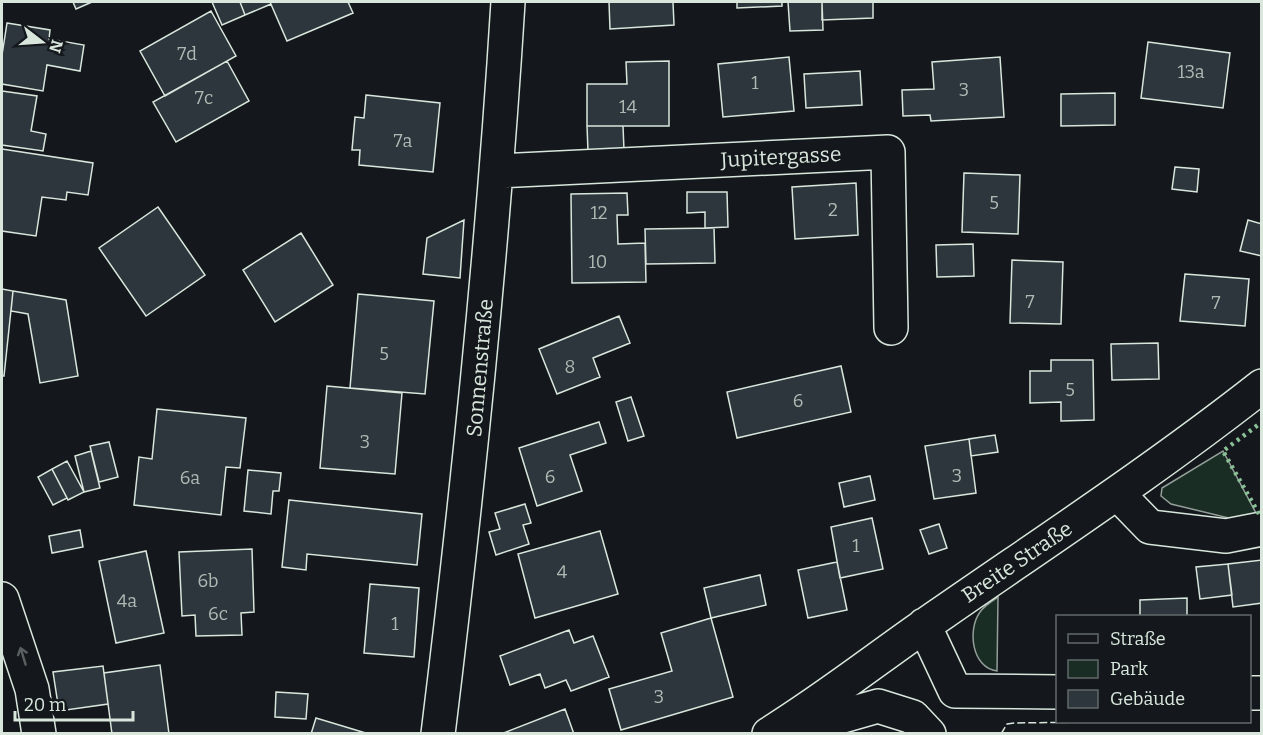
<svg xmlns="http://www.w3.org/2000/svg" width="1263" height="735" viewBox="0 0 1263 735" font-family="Bitter,serif">
	<style>
		.green { fill: #1a2d24; stroke: #939e99; stroke-width: 1.5 }
		.building { fill: #2c363c; stroke: #d8e6dc; stroke-width: 1.5 }
		.lines { fill: none; stroke-linecap: round; stroke-linejoin: round }
		.minor-casing { stroke: #d8e6dc; stroke-width: 36 }
		.minor { stroke: #14181c; stroke-width: 33 }
		.hedge { stroke: #8ac095; stroke-width: 4.5; stroke-dasharray: 3 4.5; stroke-linecap: butt }
		.fence { stroke: #d8e6dc; stroke-width: 1.5; stroke-dasharray: 8 3; stroke-linecap: butt }
		.oneway { stroke: #59605f }
		.labels { text-anchor: middle; dominant-baseline: central; stroke-width: 4.5; stroke-linejoin: round; paint-order: stroke }
		.number-label { font-size: 18px; fill: #adbab4 }
		.street-label { font-size: 21px; fill: #d8e6dc; stroke: #14181c }
	</style>
	<rect width="100%" height="100%" fill="#14181c"/>
	<path class="green" d="M1223 451 1257 515 1237 520 1171 504 1161 496 1162 488Z
		M998 597 997 671C972 668 967 630 980 612 984 606 992 601 998 597Z"/>
	<path class="building" d="M73 2H92L76 9Z
		M212 2H240L245 15 222 25Z
		M240 2H270L271 4 245 15Z
		M270 2H348L353 13 287 41Z
		M609 2H673L674 25 610 29Z
		M737 2H782V6L737 8Z
		M788 2H822L823 30 790 31Z
		M822 2H873V18L822 20Z
		M211 11 236 56 165 96 140 51Z
		M7 23 50 30 49 39 84 45 80 71 47 65 43 91 2 84V55Z
		M1148 42 1230 53 1223 108 1141 98Z
		M789 57 794 111 723 117 718 64Z
		M1000 57 1004 117 931 121 930 115 903 116 902 90 934 89 932 62Z
		M227 61 249 101 176 142 153 102Z
		M669 61V126H587V84H627L626 62Z
		M860 71 862 105 806 108 804 74Z
		M2 91 37 96 31 131 46 134 43 151 2 145Z
		M1115 93V125L1061 126V94Z
		M366 95 440 103 433 172 359 165 360 150H352L355 117 364 118Z
		M587 126H623L624 150 588 151Z
		M2 149 93 163 88 195 67 192 66 200 42 197 36 236 2 231Z
		M1175 167 1199 169 1197 192 1172 189Z
		M964 173 1020 175 1018 234 962 232Z
		M856 183 858 235 795 239 792 187Z
		M687 192H727L728 227 705 228V212L687 213Z
		M627 193 628 215H617L618 244 645 243 646 282 572 283 571 194Z
		M158 207 205 275 146 316 99 248Z
		M464 220 460 278 423 274 427 238Z
		M1248 220 1262 224V256L1240 251Z
		M714 228 715 263 646 264 645 229Z
		M301 233 333 285 275 322 243 270Z
		M973 244 974 276 937 277 936 245Z
		M1012 260 1063 262 1061 324 1010 323Z
		M1185 274 1249 279 1245 326 1180 321Z
		M2 289 13 291 4 376H2Z
		M13 291 66 300 78 376 40 383 28 314 11 311Z
		M358 294 434 301 425 394 350 388Z
		M619 316 630 343 593 358 600 377 557 394 539 349Z
		M1158 343 1159 379 1112 380 1111 344Z
		M1051 360H1093L1094 420 1061 421V402L1030 403V371H1051Z
		M841 366 851 412 737 438 727 392Z
		M327 386 402 393 395 474 320 468Z
		M631 397 644 436 628 441 616 402Z
		M157 409 246 418 240 468 226 467 221 515 134 505 139 457 152 459Z
		M599 422 606 443 570 455 582 491 537 506 519 448Z
		M995 435 998 452 971 456 969 439Z
		M969 439 976 493 934 499 925 446Z
		M109 442 118 477 99 482 90 446Z
		M91 451 100 488 84 492 75 456Z
		M67 461 84 492 68 500 52 469Z
		M52 469 67 498 53 505 38 477Z
		M248 470 281 473 279 491H273L271 514 244 511Z
		M870 476 875 500 844 507 839 483Z
		M289 500 422 514 417 565 307 554 306 570 282 567Z
		M525 504 531 523 523 525 529 544 496 555 489 532 500 529 495 513Z
		M872 518 883 569 840 578 831 527Z
		M939 524 947 548 929 554 920 530Z
		M80 530 83 547 52 553 49 536Z
		M600 531 618 594 535 618 518 554Z
		M252 549 254 612 241 613 242 635 196 636 195 615 182 616 179 552Z
		M146 551 164 633 116 643 99 561Z
		M1262 560V603L1233 607 1228 564Z
		M837 562 847 610 808 618 798 570Z
		M1228 564 1232 595 1200 599 1196 567Z
		M760 575 766 605 711 618 704 588Z
		M370 584 419 588 414 657 364 653Z
		M1187 598V616H1140V600Z
		M711 618 733 697 621 730 609 689 672 671 661 633Z
		M569 630 574 643 593 636 609 677 571 691 566 680 545 688 540 674 510 685 500 656Z
		M160 665 169 734H112L104 673Z
		M103 666 108 704 59 711 53 672Z
		M276 692 308 694 306 719 275 717Z
		M565 709 574 734H501Z
		M316 718 369 734H311Z"/>
	<g class="lines">
		<g class="minor-casing">
			<path id="minor" d="M498 171 888 152 891 328
				M1117 493 1150 527 1226 536 1262 529
				M2 599 32 689 39 734
				M924 625 955 691
				M955 691 1058 692
				M1250 693H1262
				M790 731 878 706 913 717 929 734
				M438 734C468 490 493 247 508 2
				M769 734C829 697 885 652 944 612 1051 538 1159 467 1262 386"/>
		</g>
		<use href="#minor" class="minor"/>
		<path class="hedge" d="M1259 514 1223 451 1262 422"/>
		<path class="fence" d="M1001 734 1007 724 1014 723 1093 722"/>
	</g>
	<defs><path id="oneway-shaft" d="M-6 0H5M1.5-3L5.5 0L1.5 3" fill="none" stroke-width="1.6" stroke-linecap="round" stroke-linejoin="round" transform="scale(1.5)"/></defs>
	<use class="oneway" href="#oneway-shaft" transform="translate(23 656) rotate(-107)"/>
	<g class="labels">
		<g class="number-label">
			<text x="187" y="54">7d</text>
			<text x="1191" y="72">13a</text>
			<text x="755" y="83">1</text>
			<text x="964" y="90">3</text>
			<text x="204" y="98">7c</text>
			<text x="628" y="107">14</text>
			<text x="403" y="141">7a</text>
			<text x="994" y="203">5</text>
			<text x="833" y="210">2</text>
			<text x="599" y="213">12</text>
			<text x="598" y="262">10</text>
			<text x="1030" y="302">7</text>
			<text x="1216" y="303">7</text>
			<text x="384" y="354">5</text>
			<text x="570" y="367">8</text>
			<text x="1070" y="390">5</text>
			<text x="798" y="401">6</text>
			<text x="365" y="442">3</text>
			<text x="957" y="476">3</text>
			<text x="550" y="477">6</text>
			<text x="190" y="478">6a</text>
			<text x="856" y="546">1</text>
			<text x="562" y="572">4</text>
			<text x="208" y="581">6b</text>
			<text x="127" y="601">4a</text>
			<text x="218" y="614">6c</text>
			<text x="395" y="624">1</text>
			<text x="659" y="697">3</text>
		</g>
		<g class="street-label">
			<text transform="translate(781 157) rotate(-3)">Jupitergasse</text>
			<text transform="translate(480 368) rotate(-85)">Sonnenstraße</text>
			<text transform="translate(1017 562) rotate(-34)">Breite Straße</text>
		</g>
	</g>
	<rect width="1263" height="735" fill="none" stroke="#d8e6dc" stroke-width="6"/>
	<rect x="1056" y="615" width="195" height="108" fill="#14181c" stroke="#626a69" stroke-width="1.5"/>
	<rect x="1068" y="634" width="30" height="9" fill="#14181c" stroke="#626a69" stroke-width="1.5"/>
	<text x="1110" y="645" font-size="18" fill="#d8e6dc">Straße</text>
	<rect x="1068" y="660" width="30" height="18" fill="#1a2d24" stroke="#626a69" stroke-width="1.5"/>
	<text x="1110" y="675" font-size="18" fill="#d8e6dc">Park</text>
	<rect x="1068" y="690" width="30" height="18" fill="#2c363c" stroke="#626a69" stroke-width="1.5"/>
	<text x="1110" y="705" font-size="18" fill="#d8e6dc">Gebäude</text>
	<g transform="translate(42 42) rotate(107)" stroke="#14181c" stroke-width="4.5" paint-order="stroke">
	<path d="M0-4.5L10 22L0 15L-10 22Z" fill="#d8e6dc"/>
	<text y="-9" font-size="16" font-weight="bold" text-anchor="middle" fill="#d8e6dc">N</text>
	</g>
	<path d="M15 711v9h118v-9" fill="none" stroke="#d8e6dc" stroke-width="3"/>
	<text x="24" y="711" font-size="18" fill="#d8e6dc" stroke="#14181c" stroke-width="4.5" paint-order="stroke">20 m</text>
</svg>
